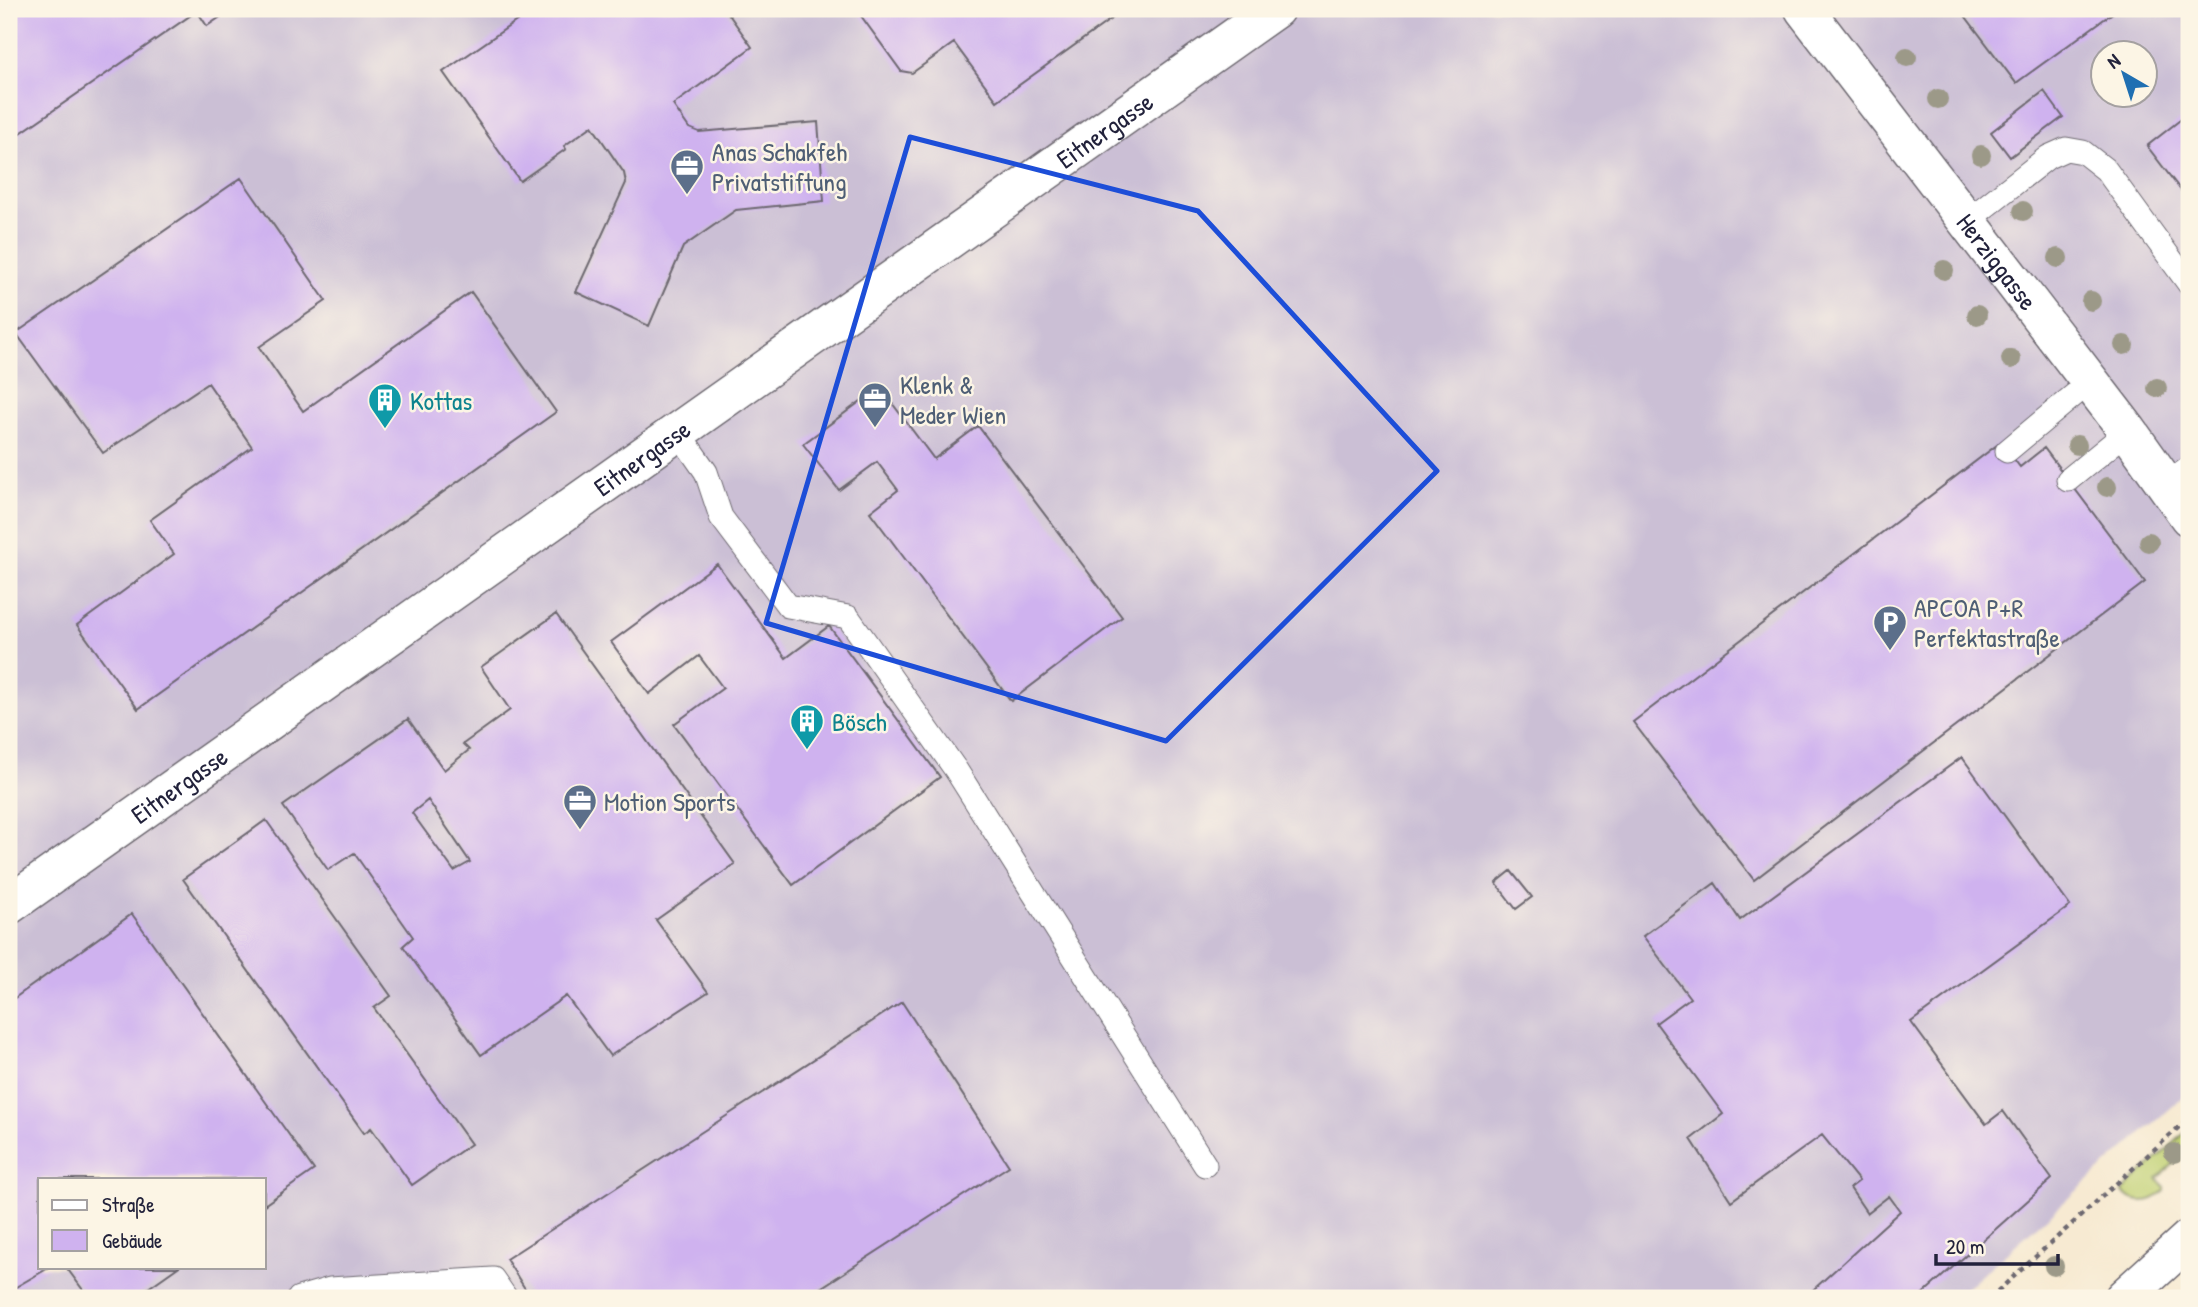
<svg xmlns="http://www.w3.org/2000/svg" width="2198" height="1307" viewBox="0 0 2198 1307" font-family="'Patrick Hand',sans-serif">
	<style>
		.industrial { fill: #cbbfd5; fill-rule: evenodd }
		.green { fill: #c1d173; stroke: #727a57; stroke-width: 2 }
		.building { fill: #cfb2ef; fill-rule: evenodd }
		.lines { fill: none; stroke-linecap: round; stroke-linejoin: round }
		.lane-casing { stroke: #6d6870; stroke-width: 25 }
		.street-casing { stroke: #6d6870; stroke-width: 41 }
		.primary-casing { stroke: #6d6870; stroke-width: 41 }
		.path { stroke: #6d6870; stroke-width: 4.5; stroke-dasharray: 5 5; stroke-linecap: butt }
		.lane { stroke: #fff; stroke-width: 23 }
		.street { stroke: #fff; stroke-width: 38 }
		.primary { stroke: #fff; stroke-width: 38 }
		.tree { fill: #9c9988 }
		.marked { fill: none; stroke: #1d4ed8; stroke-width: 5; stroke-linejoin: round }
		.labels { text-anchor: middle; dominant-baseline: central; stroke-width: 5; stroke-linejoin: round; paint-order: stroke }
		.street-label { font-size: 26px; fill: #22223b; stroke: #fcf5e5 }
		.service-label { font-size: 26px; fill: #4e5e75; stroke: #fcf5e5; text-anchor: start }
		.culture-label { font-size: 26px; fill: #0d838f; stroke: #fcf5e5; text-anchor: start }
	</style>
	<rect width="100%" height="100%" fill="#fcf5e5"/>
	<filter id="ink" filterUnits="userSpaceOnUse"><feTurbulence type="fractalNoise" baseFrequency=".0143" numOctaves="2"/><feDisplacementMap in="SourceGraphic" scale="14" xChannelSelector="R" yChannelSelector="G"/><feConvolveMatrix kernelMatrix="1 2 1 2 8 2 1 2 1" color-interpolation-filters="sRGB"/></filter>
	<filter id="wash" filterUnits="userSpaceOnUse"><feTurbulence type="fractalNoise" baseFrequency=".00686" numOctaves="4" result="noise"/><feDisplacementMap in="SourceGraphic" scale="28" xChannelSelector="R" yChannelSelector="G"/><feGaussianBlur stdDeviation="1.57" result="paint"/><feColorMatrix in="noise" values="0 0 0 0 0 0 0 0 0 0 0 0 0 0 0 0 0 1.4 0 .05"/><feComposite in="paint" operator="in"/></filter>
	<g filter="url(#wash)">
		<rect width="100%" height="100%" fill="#f7ead2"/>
		<path class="industrial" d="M9 9H2189V1092L1955 1298H9ZM2104 52H2146V94H2104ZM40 1179H264V1267H40Z"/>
		<path class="green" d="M2189 1129V1150L2157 1179 2165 1187V1191C2151 1203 2136 1205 2122 1192Z"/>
		<g id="blocks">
			<path class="building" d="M9 9H232L207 26 197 11 9 141Z
				M534 9H725L752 47 673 105 689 128 699 132 818 122 824 201 736 210 683 247 649 326 576 292 626 183 624 173 592 126 564 146 566 149 520 181 443 72Z
				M856 9H975L979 14 987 9H1125L997 101 954 43 912 73 901 71Z
				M1960 9H2118L2016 83Z
				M2044 91 2063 117 2010 157 1991 132Z
				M2189 113V201L2147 146Z
				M241 178 326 301 259 347 303 411 471 292 556 412 138 709 77 625 174 554 150 520 252 447 208 383 103 453 16 333Z
				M880 387 934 459 978 426 1122 617 1011 701 870 512 898 490 877 462 839 490 803 444Z
				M2001 442 2020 467 2044 448 2145 582 1754 880 1633 722Z
				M717 564 786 658 829 626 940 777 793 885 674 724 723 688 699 656 649 694 611 642Z
				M556 614 735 864 656 920 708 992 610 1056 566 996 481 1055 403 946 413 937 354 853 328 870 283 806 408 719 444 770 469 750 463 744 510 710 481 667ZM428 800 470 862 454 871 412 813Z
				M1962 757 2070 906 1911 1022 1986 1124 2003 1111 2052 1179 1918 1298H1804L1900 1211 1889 1196 1867 1213 1850 1188 1859 1181 1822 1135 1731 1201 1691 1139 1723 1114 1656 1023 1690 998 1643 936 1715 883 1740 920Z
				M266 820 391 996 374 1008 471 1144 412 1185 371 1128 364 1133 183 879Z
				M1511 871 1532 897 1516 909 1496 883Z
				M132 914 314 1170 264 1205V1179H40V1267H50L9 1291V1002Z
				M902 1002 1009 1166 805 1298H531L506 1259Z
				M66 1267H178L134 1298H89Z"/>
		</g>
	</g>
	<g filter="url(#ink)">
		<use href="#blocks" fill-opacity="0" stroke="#6d6870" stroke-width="2"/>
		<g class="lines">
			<g class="lane-casing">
				<path id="lane" d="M1967 221 2048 157 2066 149 2083 152 2106 170 2189 284
					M678 432 706 472 721 517 788 606 848 617 956 770 1205 1165
					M2007 451 2091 381
					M2068 480 2128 431
					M2166 485 2189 468
					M299 1298 330 1289 493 1279 506 1298"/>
			</g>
			<g class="street-casing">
				<g id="street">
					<path id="s1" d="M1804 9 2128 431 2189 517"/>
					<path id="s2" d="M9 905 1275 9"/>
				</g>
			</g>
			<g class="primary-casing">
				<path id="primary" d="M2124 1298 2189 1239"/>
			</g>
			<path class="path" d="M1990 1298 2189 1118"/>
			<use href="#lane" class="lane"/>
			<use href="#street" class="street"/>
			<use href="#primary" class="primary"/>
		</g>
		<g class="tree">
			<circle cx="1907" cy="57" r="10"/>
			<circle cx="1938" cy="99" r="10"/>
			<circle cx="1981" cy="155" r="10"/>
			<circle cx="2023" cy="211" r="10"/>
			<circle cx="2058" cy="258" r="10"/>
			<circle cx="1944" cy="270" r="10"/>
			<circle cx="2091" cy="301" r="10"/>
			<circle cx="1977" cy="315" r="10"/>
			<circle cx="2124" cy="345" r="10"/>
			<circle cx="2011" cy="359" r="10"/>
			<circle cx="2157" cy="388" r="10"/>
			<circle cx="2077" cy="445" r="10"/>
			<circle cx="2107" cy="487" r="10"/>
			<circle cx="2149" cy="542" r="10"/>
			<circle cx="2174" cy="1153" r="10"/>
			<circle cx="2054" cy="1266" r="10"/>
		</g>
	</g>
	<path class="marked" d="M910 137 1198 211 1437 471 1166 741 766 623Z"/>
	<defs>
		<g id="office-pin" transform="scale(1.75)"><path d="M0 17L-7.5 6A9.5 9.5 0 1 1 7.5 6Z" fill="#5c6f8a" stroke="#fcf5e5"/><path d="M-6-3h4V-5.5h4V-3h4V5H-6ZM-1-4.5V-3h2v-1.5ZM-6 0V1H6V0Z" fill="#fff"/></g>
		<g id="building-pin" transform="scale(1.75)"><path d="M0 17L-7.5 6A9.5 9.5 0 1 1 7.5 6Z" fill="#0f9aa8" stroke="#fcf5e5"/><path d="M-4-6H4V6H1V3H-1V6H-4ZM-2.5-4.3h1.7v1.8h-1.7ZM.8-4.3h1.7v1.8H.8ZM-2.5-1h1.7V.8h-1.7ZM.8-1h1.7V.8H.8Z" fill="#fff"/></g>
		<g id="parking-pin" transform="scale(1.75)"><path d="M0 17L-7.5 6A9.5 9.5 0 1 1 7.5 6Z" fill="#5c6f8a" stroke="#fcf5e5"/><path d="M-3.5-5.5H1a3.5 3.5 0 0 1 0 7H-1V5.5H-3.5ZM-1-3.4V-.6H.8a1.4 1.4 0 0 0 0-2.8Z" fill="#fff"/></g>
	</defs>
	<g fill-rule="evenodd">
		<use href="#office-pin" x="687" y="166"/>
		<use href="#office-pin" x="875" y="399"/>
		<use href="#building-pin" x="385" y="400"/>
		<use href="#parking-pin" x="1890" y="622"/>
		<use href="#building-pin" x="807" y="721"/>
		<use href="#office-pin" x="580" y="801"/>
	</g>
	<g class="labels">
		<g class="street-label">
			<text stroke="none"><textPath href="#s2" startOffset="1342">Eitnergasse</textPath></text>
			<text stroke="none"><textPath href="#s1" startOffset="318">Herziggasse</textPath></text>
			<text stroke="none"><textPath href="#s2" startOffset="775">Eitnergasse</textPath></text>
			<text stroke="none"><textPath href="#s2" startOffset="208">Eitnergasse</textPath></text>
		</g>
		<g class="service-label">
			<text x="712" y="151">Anas Schakfeh<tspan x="712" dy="30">Privatstiftung</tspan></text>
			<text x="900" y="384">Klenk &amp;<tspan x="900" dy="30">Meder Wien</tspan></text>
			<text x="1914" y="607">APCOA P+R<tspan x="1914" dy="30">Perfektastraße</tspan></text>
			<text x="604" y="801">Motion Sports</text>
		</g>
		<g class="culture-label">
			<text x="410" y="400">Kottas</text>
			<text x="832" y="721">Bösch</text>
		</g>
	</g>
	<rect width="2198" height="1307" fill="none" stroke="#fcf5e5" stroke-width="35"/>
	<rect x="38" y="1178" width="228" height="91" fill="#fcf5e5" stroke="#a5a1a1" stroke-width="2"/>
	<rect x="52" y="1200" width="35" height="10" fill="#ffffff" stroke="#a5a1a1" stroke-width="2"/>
	<text x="102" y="1212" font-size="21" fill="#22223b">Straße</text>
	<rect x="52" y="1230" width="35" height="21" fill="#cfb2ef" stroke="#a5a1a1" stroke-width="2"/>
	<text x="102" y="1248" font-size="21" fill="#22223b">Gebäude</text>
	<g transform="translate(2124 74) rotate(321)"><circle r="33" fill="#fcf5e5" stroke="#a5a1a1" stroke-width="2"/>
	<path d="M0-5L12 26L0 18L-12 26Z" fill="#1f6fb2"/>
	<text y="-10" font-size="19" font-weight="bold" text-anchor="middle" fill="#22223b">N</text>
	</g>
	<path d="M1936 1254v10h122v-10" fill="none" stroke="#22223b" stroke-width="3.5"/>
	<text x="1946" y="1254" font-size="21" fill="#22223b" stroke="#fcf5e5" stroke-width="5" paint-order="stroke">20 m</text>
</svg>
